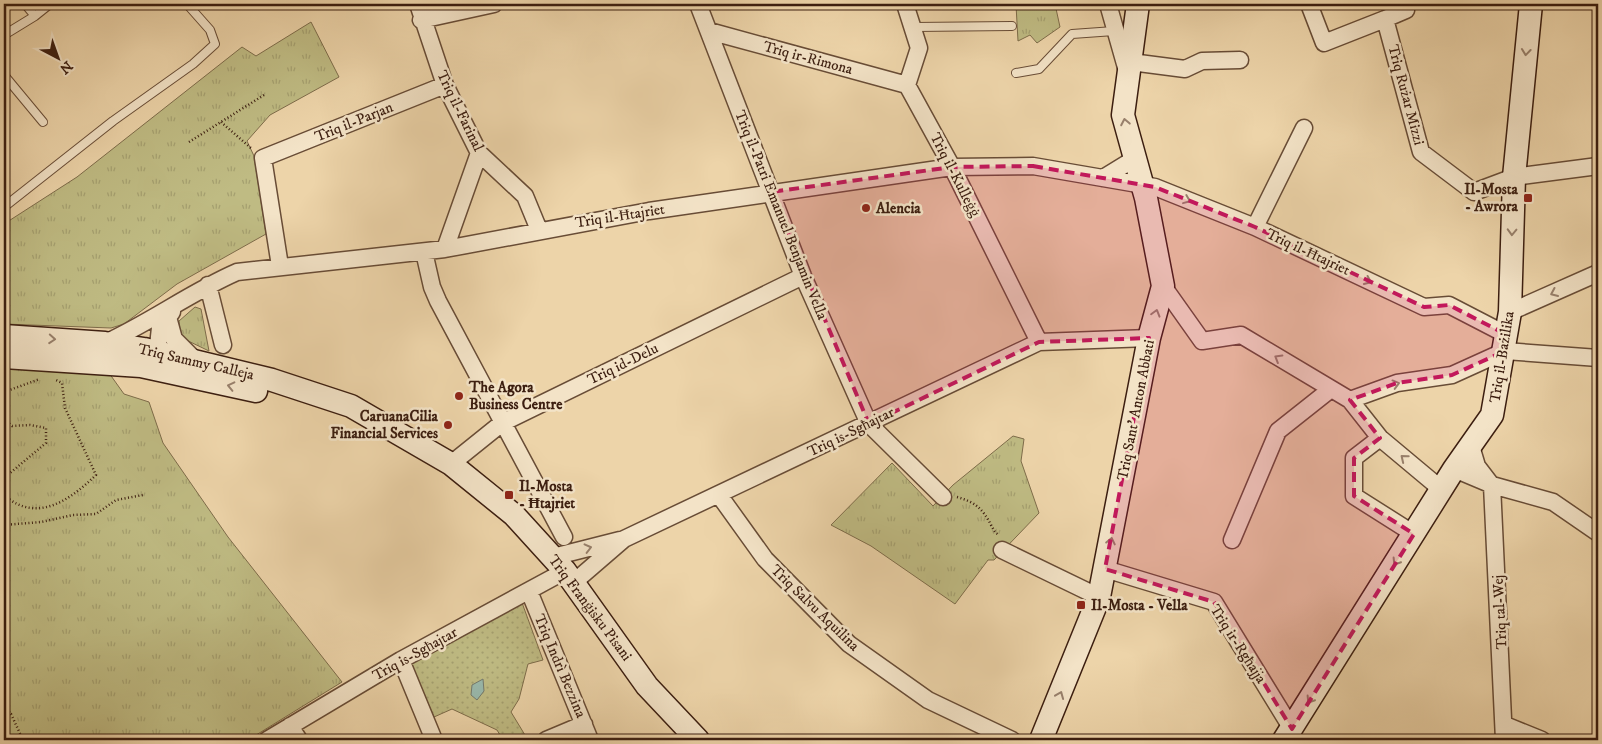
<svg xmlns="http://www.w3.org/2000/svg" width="1602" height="744" viewBox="0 0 1602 744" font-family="'IM FELL DW Pica',serif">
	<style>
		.grass { fill: url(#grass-tufts); stroke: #7e6c4a }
		.garden { fill: url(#garden-dots); stroke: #7e6c4a }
		.water { fill: #99b8ab; stroke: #747a6d }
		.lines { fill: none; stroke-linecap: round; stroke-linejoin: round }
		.lane-casing { stroke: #684c36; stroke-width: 10 }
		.street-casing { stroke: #684c36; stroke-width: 19 }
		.secondary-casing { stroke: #3c1e10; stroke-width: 25 }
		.path { stroke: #3c1e10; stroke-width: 2.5; stroke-dasharray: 1 2.5; stroke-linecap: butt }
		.lane { stroke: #f3e3c7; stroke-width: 8 }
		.street { stroke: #f3e3c7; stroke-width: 16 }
		.secondary { stroke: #f3e3c7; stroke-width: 22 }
		.oneway { stroke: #98806c }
		.marked { fill: #c2185b; fill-opacity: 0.2; stroke: #c2185b; stroke-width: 4; stroke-dasharray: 10 6; stroke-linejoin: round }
		.poi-dot { fill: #8f2418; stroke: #f3e3c7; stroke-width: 2 }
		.labels { text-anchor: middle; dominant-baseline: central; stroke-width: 5; stroke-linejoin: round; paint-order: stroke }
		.street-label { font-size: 15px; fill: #3c1e10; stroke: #f3e3c7 }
		.poi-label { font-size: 15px; font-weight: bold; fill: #3c1e10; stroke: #f3e3c7; text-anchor: start }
	</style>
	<defs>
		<pattern id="grass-tufts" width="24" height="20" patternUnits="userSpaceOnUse" patternTransform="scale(1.25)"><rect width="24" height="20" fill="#bfbb83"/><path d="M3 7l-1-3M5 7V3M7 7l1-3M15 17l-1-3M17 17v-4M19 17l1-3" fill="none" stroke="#a5a070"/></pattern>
		<pattern id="garden-dots" width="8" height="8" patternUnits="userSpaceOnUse" patternTransform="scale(1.25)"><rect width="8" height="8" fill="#bfbb83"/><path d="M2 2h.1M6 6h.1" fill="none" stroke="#a5a070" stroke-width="1.8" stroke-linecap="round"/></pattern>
	</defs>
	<rect width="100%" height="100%" fill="#edd4a9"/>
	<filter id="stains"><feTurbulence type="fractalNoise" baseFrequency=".004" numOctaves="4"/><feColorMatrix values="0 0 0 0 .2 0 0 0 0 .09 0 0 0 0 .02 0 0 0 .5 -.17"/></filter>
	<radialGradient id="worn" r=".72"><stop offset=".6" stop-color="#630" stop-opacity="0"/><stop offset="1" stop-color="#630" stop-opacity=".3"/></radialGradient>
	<path class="grass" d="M1022 4H1055L1060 27 1037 43 1030 35 1018 41 1016 5Z
		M311 22 339 77 270 115 247 141 254 156 266 234 177 284 124 324 111 328 4 324V224L77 177 242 47 256 56Z
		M195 307 201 309 209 351 180 337 179 321Z
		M4 364 109 373 124 394 149 402 163 443 228 537 342 682 248 740H4Z
		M1013 436 1024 439 1021 461 1039 513 994 560H988L955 604 871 546 831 525 892 463 933 506 953 485Z"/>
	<path class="garden" d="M521 600 543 660 528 664 519 699 511 712 528 740H503L497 730 452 709 434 717 409 660Z"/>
	<path class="water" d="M483 679 484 691 477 700 471 695 472 685Z"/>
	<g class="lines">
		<g class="lane-casing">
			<path id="lane" d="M25 4 35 16
				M914 27 1012 26
				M4 35 35 16 50 4
				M1016 73 1039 69 1072 34 1114 31
				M4 75 43 122
				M4 207 113 121 193 64 215 44 210 30 187 4"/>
		</g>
		<g class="street-casing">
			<path id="street" d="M418 4 445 85 479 153 525 196 539 230
				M698 4 803 276 869 424 943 497
				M905 4 919 48 907 85 952 167 1039 342
				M1108 4 1127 71
				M1309 4 1324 43 1385 19 1421 152 1474 192 1514 177 1598 166
				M1385 19 1406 10 1404 4
				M421 20 494 4
				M709 31 907 85
				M1131 62 1185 69 1202 61 1240 60
				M1103 178 1134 159
				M1255 227 1304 128
				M445 249 479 153
				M424 252 432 287 438 301 564 537
				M280 266 263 158 445 85
				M208 285 223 345
				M1163 286 1202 341 1241 335 1350 400 1380 438 1441 489
				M1510 312 1598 273
				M168 317 174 339 196 361
				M105 343C151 322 191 292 237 272L445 249 649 211 952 167 1033 166 1155 187 1255 227 1424 307 1449 305 1507 335
				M156 363 160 328 172 312
				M1350 400 1397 383 1452 375 1505 351 1598 358
				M1380 438 1354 458V496L1414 534
				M1471 446 1477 466 1490 483
				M451 464 502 423 803 276
				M1454 469 1492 485 1553 502 1598 533
				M1492 485 1504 740
				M719 495 765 559 849 644 928 700 1012 740
				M1232 540 1278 431 1331 389
				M1002 550 1099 597
				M553 557 620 540
				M1105 569 1214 602 1292 729
				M573 583 624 539 1039 342 1149 338
				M529 591 590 740
				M401 660 434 740
				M1505 725 1542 740
				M290 726 299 740
				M267 740 401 660 565 571
				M546 740 584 724"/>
		</g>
		<g class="secondary-casing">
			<path id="secondary" d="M4 336 105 343 144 349 272 380 351 406 451 464 514 515 565 571 647 686 698 740
				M4 357 141 366 256 391
				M1041 740 1099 597 1149 338 1163 286 1146 198 1123 115 1138 4
				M1284 740 1454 469 1492 415 1510 312 1514 177 1531 4"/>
		</g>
		<path class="path" d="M221 122 252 149
			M189 142 264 95
			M4 392 40 379
			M4 419 12 426 30 425 46 428V443L4 478
			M4 495C37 524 70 500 96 475L65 408 62 383 56 380
			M957 497C975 502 983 509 991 525 994 530 994 532 999 535
			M4 525 41 522 73 515 96 514 116 500 143 495
			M4 546 8 567
			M4 707 10 713
			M4 713 11 714 23 740"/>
		<use href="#lane" class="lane"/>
		<use href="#street" class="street"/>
		<use href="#secondary" class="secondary"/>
	</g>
	<defs><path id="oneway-chevron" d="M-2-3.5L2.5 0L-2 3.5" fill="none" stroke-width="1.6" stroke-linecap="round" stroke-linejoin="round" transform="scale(1.25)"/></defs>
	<g class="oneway">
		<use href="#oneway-chevron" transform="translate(1526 52) rotate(96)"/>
		<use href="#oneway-chevron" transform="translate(1125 122) rotate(-101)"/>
		<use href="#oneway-chevron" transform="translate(1187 200) rotate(22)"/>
		<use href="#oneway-chevron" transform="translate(1512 232) rotate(92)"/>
		<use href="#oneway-chevron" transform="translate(1368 281) rotate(25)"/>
		<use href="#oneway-chevron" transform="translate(1554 293) rotate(156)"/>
		<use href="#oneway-chevron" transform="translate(1156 313) rotate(-74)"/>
		<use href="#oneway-chevron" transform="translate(52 339) rotate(4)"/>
		<use href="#oneway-chevron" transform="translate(1278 358) rotate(-149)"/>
		<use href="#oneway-chevron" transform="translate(1396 384) rotate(-15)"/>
		<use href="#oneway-chevron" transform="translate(231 386) rotate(-167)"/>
		<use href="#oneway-chevron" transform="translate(1404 458) rotate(-141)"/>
		<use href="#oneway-chevron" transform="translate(1111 541) rotate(-78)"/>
		<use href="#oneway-chevron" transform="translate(588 548) rotate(-14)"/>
		<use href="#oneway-chevron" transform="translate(1396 562) rotate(122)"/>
		<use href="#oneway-chevron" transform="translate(1060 695) rotate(-68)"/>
		<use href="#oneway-chevron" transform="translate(1310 700) rotate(122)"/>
	</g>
	<path class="marked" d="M1033 166 1155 187 1255 227 1424 307 1449 305 1507 335 1505 351 1452 375 1397 383 1350 400 1380 438 1354 458V496L1414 534 1292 729 1214 602 1105 569 1149 338 1039 342 869 424 771 192 952 167Z"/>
	<g class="poi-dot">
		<rect x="1523" y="193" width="10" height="10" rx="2.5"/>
		<circle cx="866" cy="208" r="5"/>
		<circle cx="459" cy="396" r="5"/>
		<circle cx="448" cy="425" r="5"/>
		<rect x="504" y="490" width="10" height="10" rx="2.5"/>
		<rect x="1076" y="600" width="10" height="10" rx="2.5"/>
	</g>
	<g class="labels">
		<g class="street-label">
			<text transform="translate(808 58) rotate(15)">Triq ir-Rimona</text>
			<text transform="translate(1406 95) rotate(75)">Triq Rużar Mizzi</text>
			<text transform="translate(460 111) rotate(64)">Triq il-Farinal</text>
			<text transform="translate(354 122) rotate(-22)">Triq il-Parjan</text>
			<text transform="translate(955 175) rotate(63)">Triq il-Kulleġġ</text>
			<text transform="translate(781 215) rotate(68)">Triq il-Patri Emanuel Benjamin Vella</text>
			<text transform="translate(620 216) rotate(-9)">Triq il-Ħtajriet</text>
			<text transform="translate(1308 252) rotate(25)">Triq il-Ħtajriet</text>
			<text transform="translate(1502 357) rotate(-81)">Triq il-Bażilika</text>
			<text transform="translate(196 362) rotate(13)">Triq Sammy Calleja</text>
			<text transform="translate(623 364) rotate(-26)">Triq id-Delu</text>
			<text transform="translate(1136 410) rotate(-79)">Triq Sant' Anton Abbati</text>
			<text transform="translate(851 432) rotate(-26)">Triq is-Sgħajtar</text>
			<text transform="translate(590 608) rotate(53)">Triq Franġisku Pisani</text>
			<text transform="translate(815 608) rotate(44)">Triq Salvu Aquilina</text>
			<text transform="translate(1500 612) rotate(-93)">Triq tal-Wej</text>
			<text transform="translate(1238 644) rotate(57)">Triq ir-Rgħajja</text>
			<text transform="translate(415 654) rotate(-29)">Triq is-Sgħajtar</text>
			<text transform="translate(560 666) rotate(67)">Triq Indrì Bezzina</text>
		</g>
		<g class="poi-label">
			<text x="1518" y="189" text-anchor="end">Il-Mosta<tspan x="1518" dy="17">- Awrora</tspan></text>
			<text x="876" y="208">Alencia</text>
			<text x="469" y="387">The Agora<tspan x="469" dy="17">Business Centre</tspan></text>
			<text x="438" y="416" text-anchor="end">CaruanaCilia<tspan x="438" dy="17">Financial Services</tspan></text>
			<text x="519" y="486">Il-Mosta<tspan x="519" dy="17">- Ħtajriet</tspan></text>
			<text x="1091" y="605">Il-Mosta - Vella</text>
		</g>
	</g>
	<rect width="1602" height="744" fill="none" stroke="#edd4a9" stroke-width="20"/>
	<rect x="5" y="5" width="1592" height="734" fill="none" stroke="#3c1e10" stroke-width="2.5"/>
	<rect x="10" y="10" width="1582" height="724" fill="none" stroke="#3c1e10"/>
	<g transform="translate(58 58) rotate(139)" stroke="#f3e3c7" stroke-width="4" paint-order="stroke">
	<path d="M0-4L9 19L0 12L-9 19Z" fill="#3c1e10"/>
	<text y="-8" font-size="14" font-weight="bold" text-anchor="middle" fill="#3c1e10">N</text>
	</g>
	<rect width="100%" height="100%" filter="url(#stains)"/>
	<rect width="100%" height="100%" fill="url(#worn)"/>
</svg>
